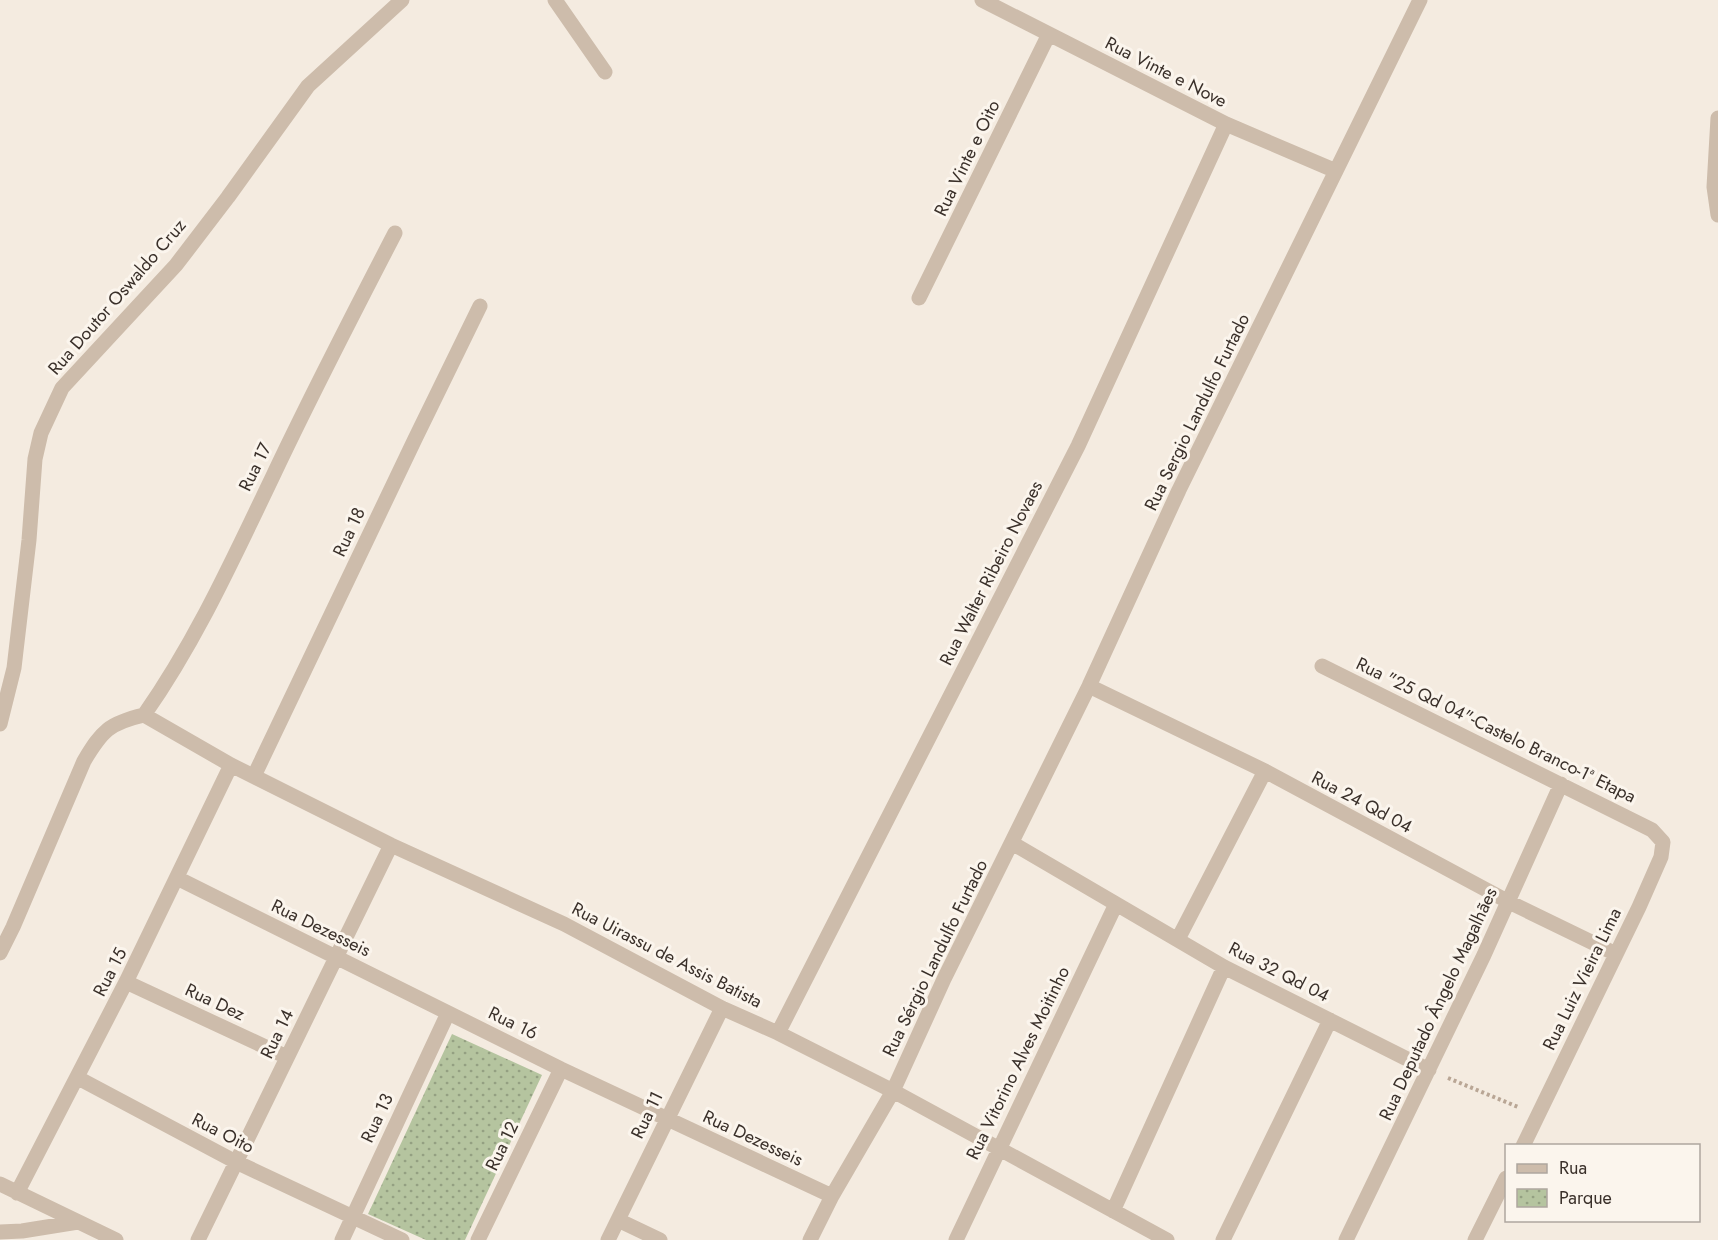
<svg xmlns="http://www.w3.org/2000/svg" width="1718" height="1240" viewBox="0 0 1718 1240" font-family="Jost,sans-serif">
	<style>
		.park { fill: url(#park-dots) }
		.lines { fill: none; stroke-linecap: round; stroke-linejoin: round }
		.path { stroke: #b9a695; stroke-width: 4; stroke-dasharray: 3 3; stroke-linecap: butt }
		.minor { stroke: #cdbcab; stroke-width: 15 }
		.labels { text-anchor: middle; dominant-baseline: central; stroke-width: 6; stroke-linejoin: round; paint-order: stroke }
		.street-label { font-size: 18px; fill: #3a302a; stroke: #fbf5ed }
	</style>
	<defs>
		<pattern id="park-dots" width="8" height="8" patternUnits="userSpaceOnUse" patternTransform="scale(1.5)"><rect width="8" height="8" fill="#b5c49f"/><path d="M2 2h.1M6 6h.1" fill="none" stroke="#94a082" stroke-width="1.8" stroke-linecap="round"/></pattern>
	</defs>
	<rect width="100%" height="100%" fill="#f4ebe0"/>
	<path class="park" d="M452 1034 542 1075 465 1240H426L368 1214Z"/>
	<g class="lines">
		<path class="path" d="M1448 1078 1518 1107"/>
		<path class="minor" d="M555 0 605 72
			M982 0 1226 124 1336 171
			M1718 118 1714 187 1718 215
			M919 298 1049 34
			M1322 666 1652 830 1663 842 1661 857 1639 907 1523 1146
			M1089 686 1265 771 1509 902 1616 954
			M144 715 231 765 391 845 564 924 722 1008 778 1033 893 1091 1167 1240
			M144 715C196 641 233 559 272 478 311 395 353 314 395 233
			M0 724 14 668 29 540 35 459 41 433 62 388 176 265 228 197 308 86 402 0
			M254 776 415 439 480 306
			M1012 843 1224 967 1429 1070
			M177 878 561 1069 832 1196
			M1178 939 1265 771
			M0 953 13 927 84 761C102 731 109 723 144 715
			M126 982 287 1057
			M778 1033 1078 446 1226 124
			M78 1078 236 1162 402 1240
			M0 1184 116 1240
			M17 1193 126 982 231 765
			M1113 1211 1224 967
			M618 1220 660 1240
			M0 1232 22 1231 78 1222
			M198 1240 391 845
			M342 1240 448 1013
			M478 1240 561 1069
			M608 1240 722 1008
			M810 1240 832 1196 893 1091 944 979 1089 686 1179 490 1420 0
			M956 1240 1116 904
			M1223 1240 1330 1020
			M1346 1240 1484 955 1561 784
			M1475 1240 1506 1178"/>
	</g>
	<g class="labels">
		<g class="street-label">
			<text transform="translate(1166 72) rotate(27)">Rua Vinte e Nove</text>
			<text transform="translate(967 158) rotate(-64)">Rua Vinte e Oito</text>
			<text transform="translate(117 297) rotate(-49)">Rua Doutor Oswaldo Cruz</text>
			<text transform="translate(1197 412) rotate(-64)">Rua Sergio Landulfo Furtado</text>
			<text transform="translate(255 467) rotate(-64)">Rua 17</text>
			<text transform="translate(349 532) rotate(-65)">Rua 18</text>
			<text transform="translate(991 573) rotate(-63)">Rua Walter Ribeiro Novaes</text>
			<text transform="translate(1496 730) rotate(26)">Rua "25 Qd 04"-Castelo Branco-1ª Etapa</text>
			<text transform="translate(1362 802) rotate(28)">Rua 24 Qd 04</text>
			<text transform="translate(321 928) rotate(26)">Rua Dezesseis</text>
			<text transform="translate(667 955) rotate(27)">Rua Uirassu de Assis Batista</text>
			<text transform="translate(935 958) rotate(-64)">Rua Sérgio Landulfo Furtado</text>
			<text transform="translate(110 972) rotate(-63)">Rua 15</text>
			<text transform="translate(1279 972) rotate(27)">Rua 32 Qd 04</text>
			<text transform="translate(1582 979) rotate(-64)">Rua Luiz Vieira Lima</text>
			<text transform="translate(215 1002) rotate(25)">Rua Dez</text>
			<text transform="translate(1438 1004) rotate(-65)">Rua Deputado Ângelo Magalhães</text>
			<text transform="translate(513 1023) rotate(26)">Rua 16</text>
			<text transform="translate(277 1034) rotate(-64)">Rua 14</text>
			<text transform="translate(1018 1063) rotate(-64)">Rua Vitorino Alves Moitinho</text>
			<text transform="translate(647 1115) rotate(-64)">Rua 11</text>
			<text transform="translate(377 1118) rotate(-65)">Rua 13</text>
			<text transform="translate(223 1133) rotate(27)">Rua Oito</text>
			<text transform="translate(753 1138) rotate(25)">Rua Dezesseis</text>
			<text transform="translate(502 1146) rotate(-64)">Rua 12</text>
		</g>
	</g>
	<rect x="1505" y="1144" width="195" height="78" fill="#fbf5ed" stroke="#aea69f" stroke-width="1.5"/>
	<rect x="1517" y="1164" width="30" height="9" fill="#cdbcab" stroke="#aea69f" stroke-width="1.5"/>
	<text x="1559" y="1174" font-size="18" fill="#3a302a">Rua</text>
	<rect x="1517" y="1189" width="30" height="18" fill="url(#park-dots)" stroke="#aea69f" stroke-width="1.5"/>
	<text x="1559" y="1204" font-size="18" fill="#3a302a">Parque</text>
</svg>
